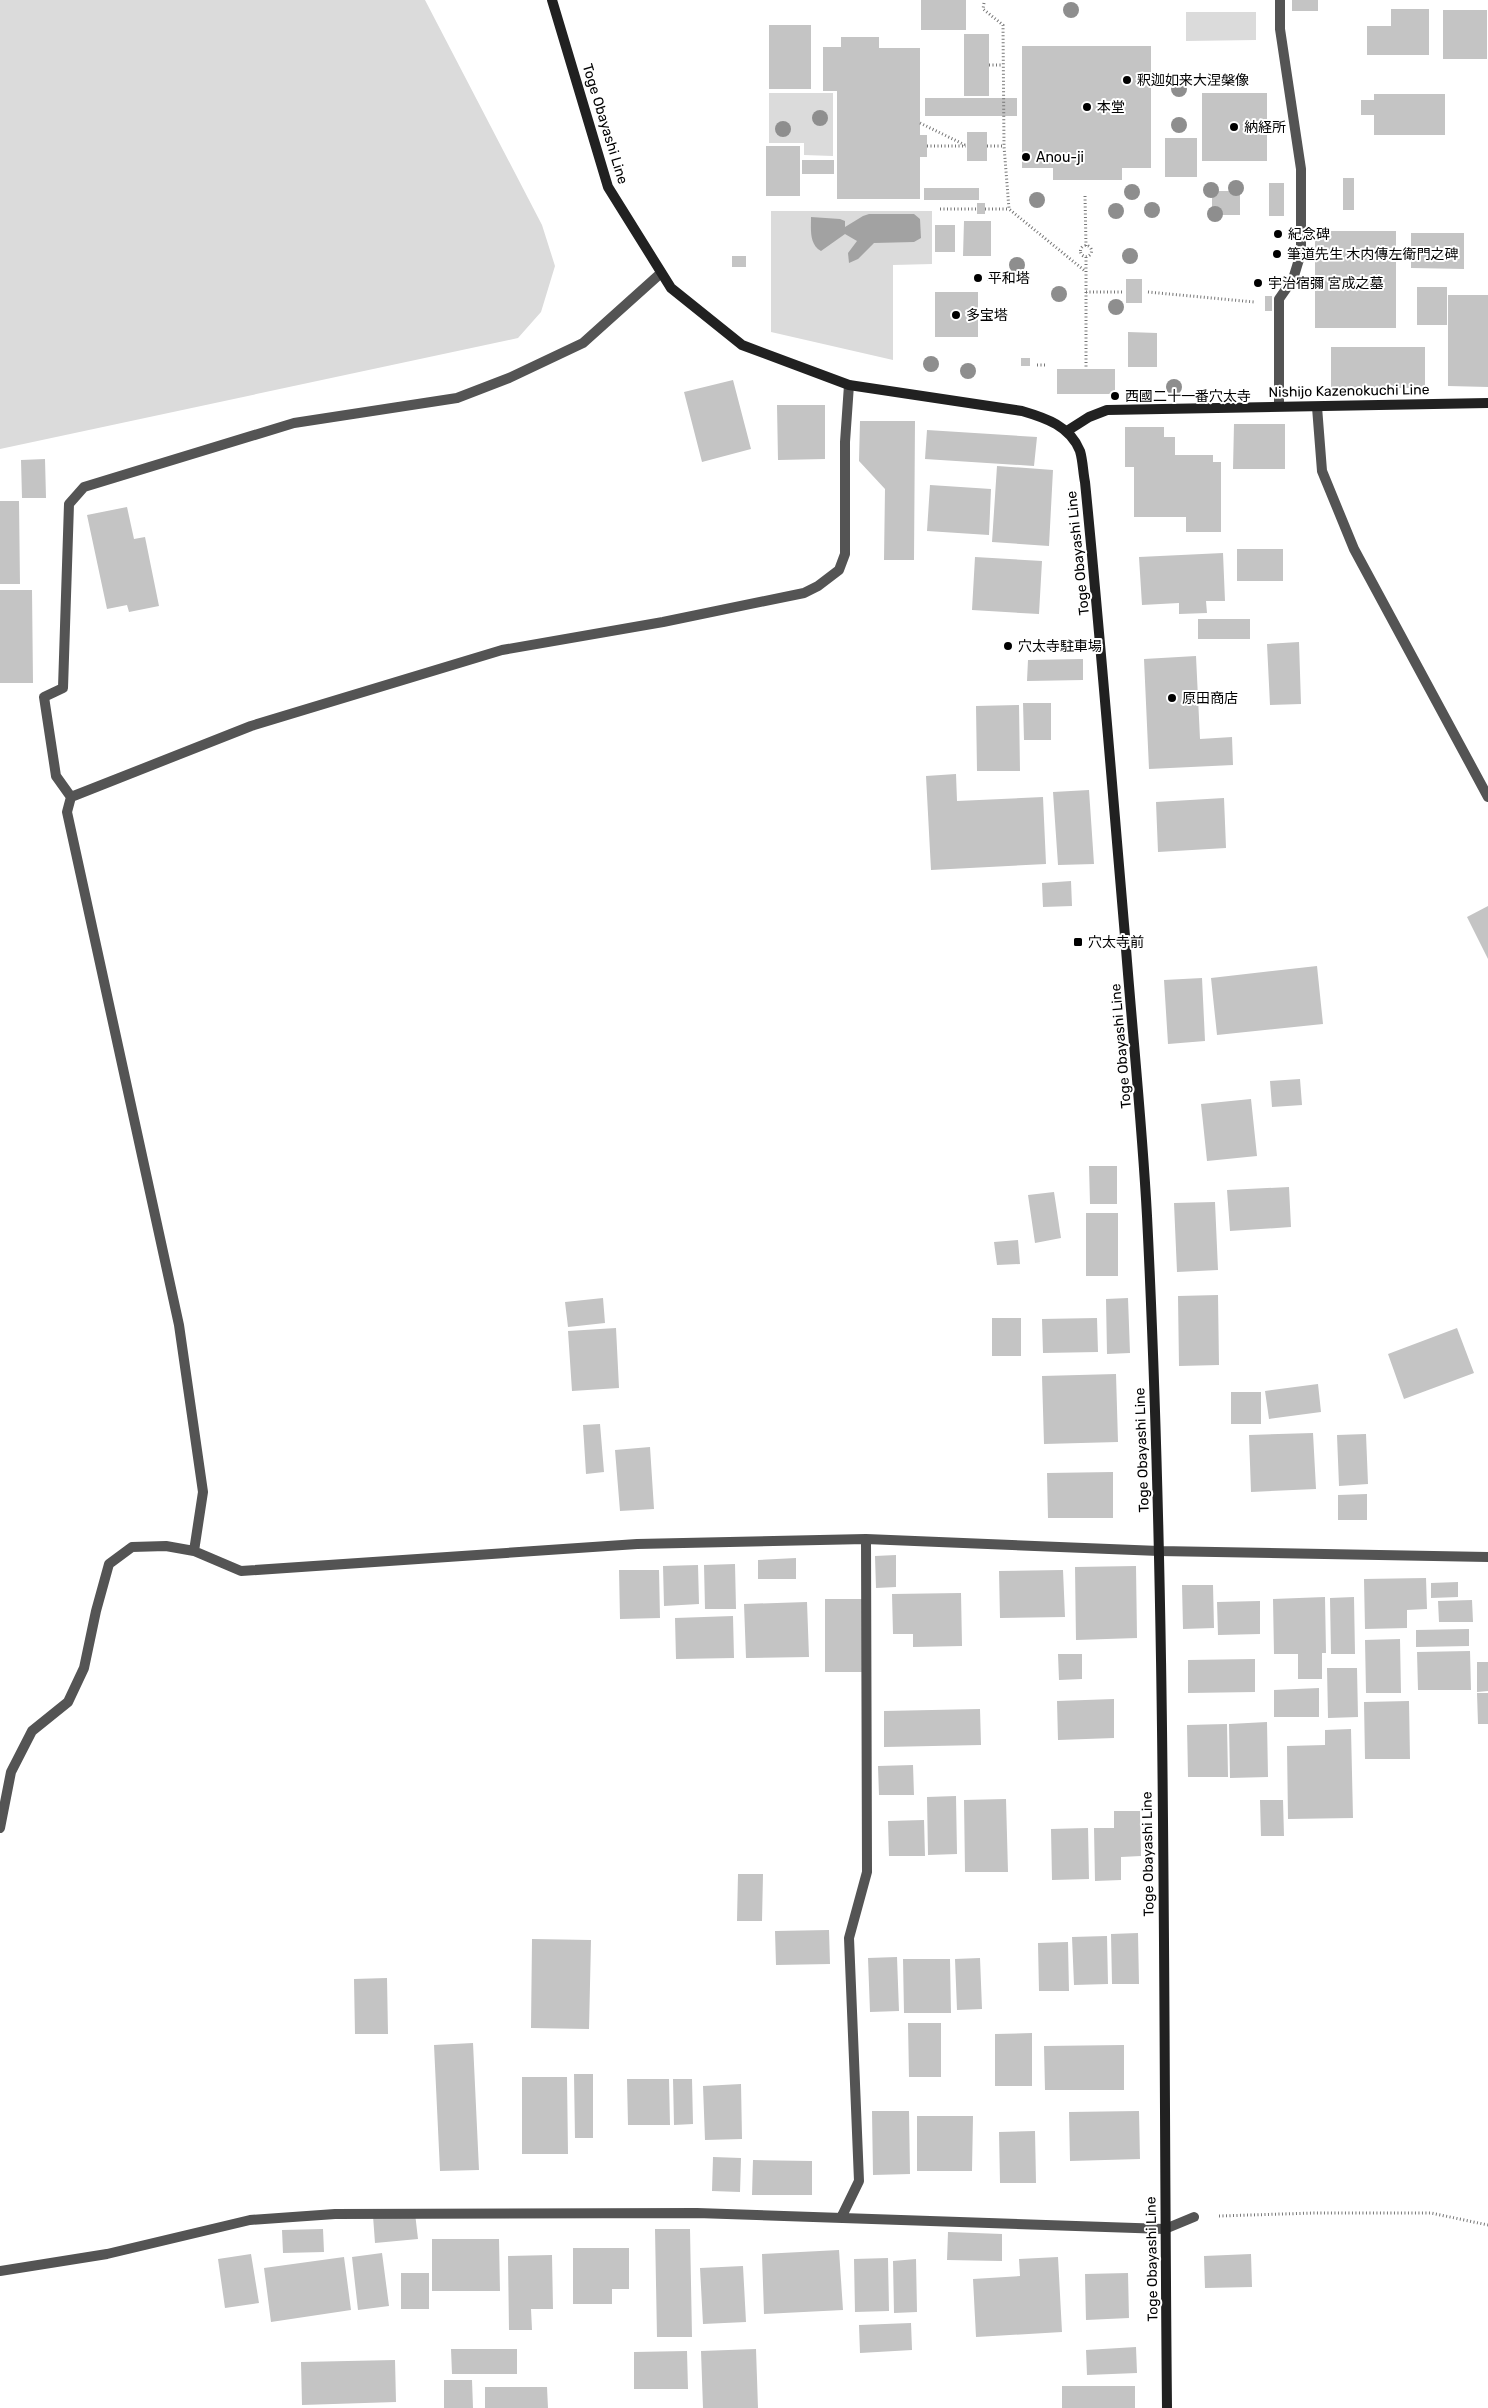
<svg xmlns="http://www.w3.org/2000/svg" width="1488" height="2408" viewBox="0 0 1488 2408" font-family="Rubik,'Noto Sans JP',sans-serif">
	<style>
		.green { fill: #dbdbdb }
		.water { fill: #a2a2a2 }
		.building { fill: #c4c4c4 }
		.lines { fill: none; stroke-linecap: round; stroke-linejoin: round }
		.path { stroke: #767676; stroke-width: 3; stroke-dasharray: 1 2.5; stroke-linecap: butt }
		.street { stroke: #545454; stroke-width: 10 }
		.secondary { stroke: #212121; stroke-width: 10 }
		.tree { fill: #8e8e8e }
		.poi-dot { fill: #000; stroke: #fff; stroke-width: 2 }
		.labels { text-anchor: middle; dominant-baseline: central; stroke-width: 4; stroke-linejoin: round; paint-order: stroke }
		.poi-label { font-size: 14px; fill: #000; stroke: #fff; text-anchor: start }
		.street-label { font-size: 14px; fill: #000; stroke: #fff }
	</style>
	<rect width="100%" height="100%" fill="#fff"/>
	<path class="green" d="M0 0H425L542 225 555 266 541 312 518 338 0 449Z
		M1186 12H1256V40L1186 41Z
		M769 93H833V156L804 155V143H769Z
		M771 211H932V264L893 265V360L771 332Z"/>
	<path class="water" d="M869 214H914L920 219 921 238 914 242 874 243 858 259 849 263 848 253 857 241 845 234 821 251C809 244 811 229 811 217L840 219 845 221V227L863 216Z"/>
	<path class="building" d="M921 0H966V30H921Z
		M1292 0H1318V11H1292Z
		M1391 9H1429V55H1367V26H1391Z
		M1443 10H1487V59H1443Z
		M769 25H811V89H769Z
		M964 34H989V96H964Z
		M841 37H879V48H920V135H927V157H920V199H837V91H823V47H841Z
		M1022 46H1151V168H1122V180H1053V168H1022Z
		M1202 93H1267V161H1202Z
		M1374 94H1445V135H1374V115H1361V100H1374Z
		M925 98H1017V116H925Z
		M967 132H987V161H967Z
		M1165 138H1197V177H1165Z
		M766 146H800V196H766Z
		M802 160H834V174H802Z
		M1343 178H1354V210H1343Z
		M1269 183H1284V216H1269Z
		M924 188H979V200H924Z
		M1212 191H1240V215H1212Z
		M977 203H985V214H977Z
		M964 221H991V256H963Z
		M935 225H955V252H935Z
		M1315 231H1396V328H1315Z
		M1411 233H1464V269L1411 268Z
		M732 256H746V267H732Z
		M1126 279H1142V303H1126Z
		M1417 287H1447V325H1417Z
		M935 292H978V337H935Z
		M1448 295H1488V387L1448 386Z
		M1265 296H1272V311H1265Z
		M1128 332 1157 333V367H1128Z
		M1331 347H1425V388H1331Z
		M1021 358H1030V366H1021Z
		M1057 369H1115V394H1057Z
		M733 380 751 449 702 462 684 392Z
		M777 405H825V459L778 460Z
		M860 421H915L914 560H884L885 489 859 461Z
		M1234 424H1285V469H1233Z
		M1125 427H1164V437H1175V455H1213V462H1221V532H1186V517H1134V467H1125Z
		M927 430 1037 437 1034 466 925 459Z
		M45 459 46 498H22L21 460Z
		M997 466 1053 470 1049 546 992 542Z
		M930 485 991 489 989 535 927 531Z
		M0 501H19L20 584H0Z
		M127 507 134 539 145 537 159 606 129 612 127 605 107 609 87 515Z
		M1237 549H1283V581H1237Z
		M1223 553 1225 601H1206L1207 613 1179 614V603L1142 605 1139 557Z
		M975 557 1042 561 1039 614 972 610Z
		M0 590H32L33 683H0Z
		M1198 619H1250V639H1198Z
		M1299 642 1301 704 1270 705 1267 644Z
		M1196 656 1200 739 1232 737 1233 765 1149 769 1144 659Z
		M1083 659V680L1027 681 1028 660Z
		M1023 703H1051V740H1024Z
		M1019 705 1020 771H977L976 706Z
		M956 774 957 801 1043 797 1046 864 931 870 926 776Z
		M1089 790 1094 864 1058 865 1053 792Z
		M1224 798 1226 848 1158 852 1156 802Z
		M1071 881 1072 906 1043 907 1042 883Z
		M1488 906V959L1467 917Z
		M1317 966 1323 1024 1217 1035 1211 978Z
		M1202 978 1205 1041 1168 1044 1164 980Z
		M1300 1079 1302 1105 1272 1107 1270 1081Z
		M1251 1099 1257 1156 1207 1161 1201 1104Z
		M1089 1166H1117V1204H1090Z
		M1289 1187 1291 1227 1230 1231 1227 1190Z
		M1054 1192 1061 1238 1035 1243 1028 1195Z
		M1215 1202 1218 1270 1177 1272 1174 1203Z
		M1086 1213H1118V1276H1086Z
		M1018 1240 1020 1264 997 1265 994 1242Z
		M1218 1295 1219 1365 1179 1366 1178 1296Z
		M603 1298 605 1323 568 1327 565 1302Z
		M1128 1298 1130 1353 1107 1354 1106 1299Z
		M992 1318H1021V1356H992Z
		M1097 1318 1098 1352 1043 1353 1042 1319Z
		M616 1328 619 1388 572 1391 568 1331Z
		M1457 1328 1474 1373 1404 1399 1388 1354Z
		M1116 1374 1118 1442 1044 1444 1042 1376Z
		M1318 1384 1321 1412 1269 1419 1265 1391Z
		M1231 1392H1261V1424H1231Z
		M600 1424 604 1472 586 1474 583 1425Z
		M1313 1433 1316 1489 1251 1492 1249 1435Z
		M1366 1434 1368 1484 1339 1486 1337 1435Z
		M650 1447 654 1509 620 1511 615 1450Z
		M1113 1472V1518H1048L1047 1473Z
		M1367 1494V1520H1338V1495Z
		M896 1555V1587L876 1588 875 1556Z
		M796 1558V1579H758V1560Z
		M735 1564 736 1609H705L704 1565Z
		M698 1565 699 1604 664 1606 663 1566Z
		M1136 1566 1137 1638 1076 1640 1075 1567Z
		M619 1570H659L660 1618 620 1619Z
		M1063 1570 1065 1617 1000 1618 999 1571Z
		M1426 1578 1427 1609 1407 1610V1628L1365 1629 1364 1579Z
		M1458 1582V1597L1431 1598V1583Z
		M1182 1585H1213L1214 1628 1183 1629Z
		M961 1593 962 1646 913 1647V1634H893L892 1594Z
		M1325 1597 1326 1653H1322V1679H1298V1654H1274L1273 1599Z
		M1354 1597 1355 1654H1331L1330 1598Z
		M825 1599H864V1672H825Z
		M1472 1600 1473 1622H1439L1438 1601Z
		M1260 1601V1634L1218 1635 1217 1602Z
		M807 1602 809 1657 746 1658 744 1604Z
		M733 1616 734 1658 676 1659 675 1618Z
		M1469 1629V1646L1416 1647V1630Z
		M1400 1639 1401 1693H1366L1365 1640Z
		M1470 1651 1471 1690H1418L1417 1652Z
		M1058 1654H1082V1679L1059 1680Z
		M1255 1659V1692L1188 1693V1660Z
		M1477 1662H1488V1691L1477 1692Z
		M1327 1668H1357L1358 1717 1328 1718Z
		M1319 1688V1717H1274V1690Z
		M1477 1693H1488V1724H1478Z
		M1114 1699V1738L1058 1740 1057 1701Z
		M1409 1701 1410 1759H1365L1364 1702Z
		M980 1709 981 1745 884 1747V1711Z
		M1267 1722 1268 1777 1230 1778 1229 1724Z
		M1227 1724 1228 1777H1188L1187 1725Z
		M1351 1729 1353 1818 1288 1819 1287 1746 1325 1745V1730Z
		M913 1765 914 1795H879L878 1766Z
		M956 1796 957 1854 928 1855 927 1797Z
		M1006 1799 1008 1872H965L964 1800Z
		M1260 1800H1283L1284 1836H1261Z
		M1114 1811H1140L1141 1856 1121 1857V1880L1095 1881 1094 1828H1114Z
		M924 1820 925 1856H889L888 1821Z
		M1088 1828 1089 1879 1052 1880 1051 1829Z
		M738 1874H763L762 1921H737Z
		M829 1930 830 1964 776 1965 775 1931Z
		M1138 1933 1139 1984H1112L1111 1934Z
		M1107 1936 1108 1984 1074 1985 1072 1937Z
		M532 1939 591 1940 589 2029 531 2028Z
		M1068 1942 1069 1991H1039L1038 1943Z
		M897 1957 899 2011 870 2012 868 1958Z
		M980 1958 982 2009 957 2010 955 1959Z
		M903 1959H950L951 2013H904Z
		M387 1978 388 2034H355L354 1979Z
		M908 2023H941V2077H909Z
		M1032 2033V2086H995V2034Z
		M473 2043 479 2170 440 2171 434 2045Z
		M1124 2045V2090H1045L1044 2046Z
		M574 2074H593V2138H575Z
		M522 2077H567L568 2154H522Z
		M627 2079H669L670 2125H628Z
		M673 2079H692L693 2124 674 2125Z
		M741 2084 742 2139 705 2140 703 2086Z
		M872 2111H909L910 2174 873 2175Z
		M1139 2111 1140 2159 1070 2161 1069 2112Z
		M917 2116H973L972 2171H917Z
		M1035 2131 1036 2183H1000L999 2132Z
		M713 2157 741 2158 740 2192 712 2191Z
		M753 2160 812 2161V2195H752Z
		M415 2213 418 2239 375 2243 373 2216Z
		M323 2229 324 2252 283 2253 282 2230Z
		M655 2229H690L692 2337H657Z
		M948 2232 1002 2234V2261L947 2260Z
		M432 2239H499L500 2291H432Z
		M573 2248H629V2289H612V2304H573Z
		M839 2250 843 2310 764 2314 762 2254Z
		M382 2253 389 2306 358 2310 352 2257Z
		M251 2254 259 2303 225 2308 218 2259Z
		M1251 2254 1252 2287 1205 2288 1204 2256Z
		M552 2255 553 2309H531L532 2330H509L508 2256Z
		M344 2257 351 2310 271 2322 264 2268Z
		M1058 2257 1062 2332 976 2337 973 2279 1020 2276 1019 2259Z
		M888 2258 889 2311 855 2312 854 2259Z
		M916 2259 917 2312 894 2313 893 2261Z
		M743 2266 746 2322 703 2324 700 2268Z
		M401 2273H429V2309H401Z
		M1128 2273 1129 2318 1086 2320 1085 2274Z
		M911 2323 912 2350 860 2353 859 2325Z
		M1136 2347 1137 2373 1087 2375 1086 2350Z
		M451 2349H517V2374H452Z
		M756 2349 758 2408H703L701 2351Z
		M687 2351 688 2389H634V2352Z
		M395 2360 396 2402 302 2405 301 2362Z
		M444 2380H472L473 2408H444Z
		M1062 2386H1135V2408H1062Z
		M485 2387H547L548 2408H485Z"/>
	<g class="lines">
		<path class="path" d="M984 3 983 9 1003 25 1004 146 1009 209 1085 271
			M989 65H1003
			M920 123 967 146
			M927 146H966
			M987 146H1004
			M1085 196 1086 246
			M940 209H977
			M985 209H1009
			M1080.5 251a5.5 5.5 0 1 1 11 0a5.5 5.5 0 1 1-11 0Z
			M1086 257V369
			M987 279H990
			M1086 292H1123
			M1148 292 1254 302
			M1037 365H1046
			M1219 2216 1314 2213H1431L1488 2225"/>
		<path class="street" d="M1279 406V299L1293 279 1301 253V169L1280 29V0
			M1317 407 1322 471 1354 549 1488 797
			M71 797 56 776 44 697 63 688 69 504 84 487 294 423 457 398 509 378 583 343 661 273
			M194 1551 203 1492 179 1325 67 812 71 797 251 726 502 650 663 622 804 593 818 586 839 570 845 554V442L849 385
			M0 1828 11 1772 32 1731 68 1702 84 1668 96 1611 109 1564 132 1547 166 1546 194 1551 241 1571 637 1544 866 1539 1159 1551 1488 1557
			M841 2218 859 2181 849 1938 867 1872 866 1539
			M0 2271 107 2254 250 2220 335 2214 697 2213 1165 2229 1194 2217"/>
		<path class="secondary" d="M552 0 608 187 671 288 742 345 849 385 1022 411C1046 418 1070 426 1080 451 1083 461 1083 473 1085 482 1100 633 1112 785 1125 936 1132 1029 1142 1122 1147 1216 1167 1613 1163 2011 1167 2408
			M1067 431 1089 417 1107 410 1488 403"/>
	</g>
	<g class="tree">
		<circle cx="1071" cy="10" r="8"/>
		<circle cx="1179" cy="89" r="8"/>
		<circle cx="820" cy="118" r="8"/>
		<circle cx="1179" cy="125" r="8"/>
		<circle cx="783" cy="129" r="8"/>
		<circle cx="1236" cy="188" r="8"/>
		<circle cx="1211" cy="190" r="8"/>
		<circle cx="1132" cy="192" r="8"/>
		<circle cx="1037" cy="200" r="8"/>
		<circle cx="1152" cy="210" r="8"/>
		<circle cx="1116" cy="211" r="8"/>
		<circle cx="1215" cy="214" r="8"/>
		<circle cx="1130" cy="256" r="8"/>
		<circle cx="1017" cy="265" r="8"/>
		<circle cx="1059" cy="294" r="8"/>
		<circle cx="1116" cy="307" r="8"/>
		<circle cx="931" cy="364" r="8"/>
		<circle cx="968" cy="371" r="8"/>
		<circle cx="1174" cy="387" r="8"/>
	</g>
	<g class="poi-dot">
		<circle cx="1127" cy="80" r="5"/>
		<circle cx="1087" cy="107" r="5"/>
		<circle cx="1234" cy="127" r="5"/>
		<circle cx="1026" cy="157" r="5"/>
		<circle cx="1278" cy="234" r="5"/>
		<circle cx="1277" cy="254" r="5"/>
		<circle cx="978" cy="278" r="5"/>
		<circle cx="1258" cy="283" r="5"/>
		<circle cx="956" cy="315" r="5"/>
		<circle cx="1115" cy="396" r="5"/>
		<circle cx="1008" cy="646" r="5"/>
		<circle cx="1172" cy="698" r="5"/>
		<rect x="1073" y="937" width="10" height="10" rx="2.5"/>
	</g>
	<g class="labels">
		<g class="poi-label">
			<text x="1137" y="80">釈迦如来大涅槃像</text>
			<text x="1097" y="107">本堂</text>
			<text x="1244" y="127">納経所</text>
			<text x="1036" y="157">Anou-ji</text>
			<text x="1288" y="234">紀念碑</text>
			<text x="1287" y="254">筆道先生 木内傳左衛門之碑</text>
			<text x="988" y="278">平和塔</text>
			<text x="1268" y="283">宇治宿彌 宮成之墓</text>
			<text x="966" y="315">多宝塔</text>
			<text x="1125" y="396">西國二十一番穴太寺</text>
			<text x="1018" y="646">穴太寺駐車場</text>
			<text x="1182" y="698">原田商店</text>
			<text x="1088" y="942">穴太寺前</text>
		</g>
		<g class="street-label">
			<text transform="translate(605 124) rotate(73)">Toge Obayashi Line</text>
			<text transform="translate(1349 391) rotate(-1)">Nishijo Kazenokuchi Line</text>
			<text transform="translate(1078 553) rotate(-96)">Toge Obayashi Line</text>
			<text transform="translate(1121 1046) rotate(-95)">Toge Obayashi Line</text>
			<text transform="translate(1142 1450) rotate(-92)">Toge Obayashi Line</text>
			<text transform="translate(1148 1854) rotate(-91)">Toge Obayashi Line</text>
			<text transform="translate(1152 2259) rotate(-91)">Toge Obayashi Line</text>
		</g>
	</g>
</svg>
